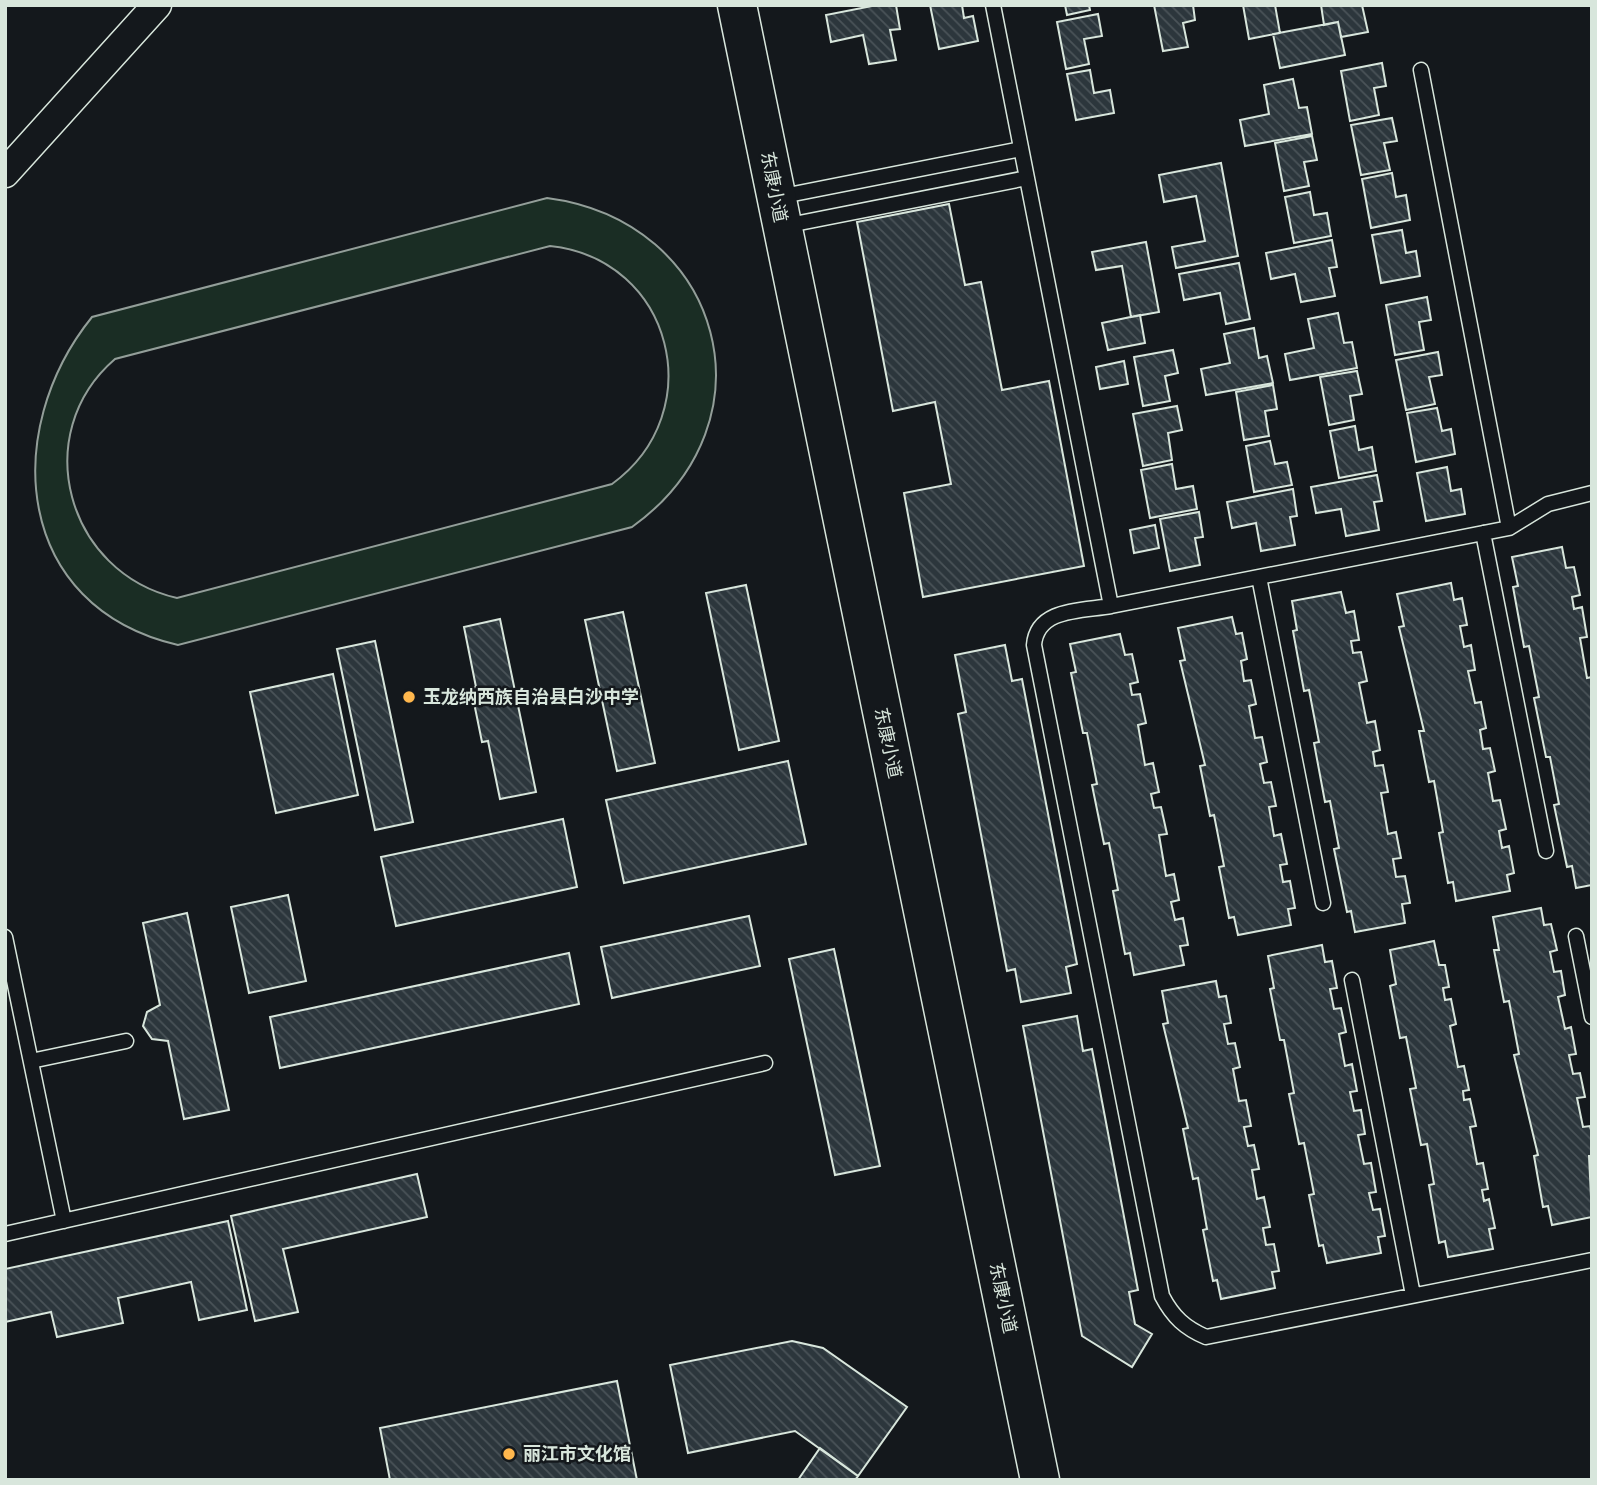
<svg xmlns="http://www.w3.org/2000/svg" width="1597" height="1485" viewBox="0 0 1597 1485" font-family="'Fira Sans Condensed','Noto Sans SC',sans-serif">
	<style>
		.pitch { fill: #1a2d24; stroke: #939e99; stroke-width: 2; fill-rule: evenodd }
		.building { fill: url(#building-back-hatch); stroke: #d8e6dc; stroke-width: 2 }
		.lines { fill: none; stroke-linecap: round; stroke-linejoin: round }
		.lane-casing { stroke: #d8e6dc; stroke-width: 17 }
		.street-casing { stroke: #d8e6dc; stroke-width: 31 }
		.secondary-casing { stroke: #d8e6dc; stroke-width: 41 }
		.lane { stroke: #14181c; stroke-width: 14 }
		.street { stroke: #14181c; stroke-width: 28 }
		.secondary { stroke: #14181c; stroke-width: 38 }
		.poi-dot { fill: #ffb74d; stroke: #14181c; stroke-width: 2.5 }
		.labels { text-anchor: middle; dominant-baseline: central; stroke-width: 5; stroke-linejoin: round; paint-order: stroke }
		.street-label { font-size: 18px; fill: #d8e6dc; stroke: #14181c }
		.poi-label { font-size: 18px; font-weight: bold; fill: #d8e6dc; stroke: #14181c; text-anchor: start }
	</style>
	<defs>
		<pattern id="building-back-hatch" width="6" height="6" patternUnits="userSpaceOnUse" patternTransform="scale(1.75)"><rect width="6" height="6" fill="#2c363c"/><path d="M-1 5l2 2M0 0l6 6M5-1l2 2" fill="none" stroke="#4a5358"/></pattern>
	</defs>
	<rect width="100%" height="100%" fill="#14181c"/>
	<path class="pitch" d="M547 198C723 221 778 422 632 527L178 645C14 607 0 431 92 317ZM550 246C673 259 711 412 612 484L177 598C67 573 28 434 115 359Z"/>
	<path class="building" d="M877 5H896L900 29 890 30 896 60 869 64 863 35 831 42 826 15Z
		M930 5H962L964 18 973 16 978 41 939 49Z
		M1065 5H1089L1090 10 1067 15Z
		M1154 5H1193L1195 20 1183 23 1188 47 1163 51Z
		M1243 5H1275L1280 33 1249 39Z
		M1321 5H1362L1368 32 1341 37 1338 22 1324 25Z
		M1098 14 1102 36 1084 39 1089 64 1066 69 1057 22Z
		M1338 22 1345 55 1280 68 1273 34Z
		M1382 63 1386 86 1374 88 1379 115 1350 121 1341 71Z
		M1090 70 1094 93 1110 90 1114 113 1076 120 1067 74Z
		M1293 79 1299 108 1307 107 1312 134 1245 146 1240 120 1269 114 1264 85Z
		M1392 118 1397 141 1384 143 1390 170 1361 175 1351 125Z
		M1312 136 1317 160 1304 162 1309 186 1284 191 1275 143Z
		M1221 163 1238 256 1176 268 1172 247 1205 241 1196 196 1164 202 1159 175Z
		M1392 173 1396 197 1406 195 1410 220 1371 228 1362 179Z
		M1310 192 1314 215 1327 213 1331 236 1294 243 1285 197Z
		M949 204 965 285 981 282 1002 390 1049 381 1084 566 923 597 904 493 951 484 935 402 893 411 857 222Z
		M1402 230 1406 253 1416 251 1420 276 1381 283 1372 235Z
		M1332 240 1337 267 1329 268 1335 296 1301 302 1295 274 1271 279 1266 253Z
		M1146 242 1159 312 1131 317 1122 266 1096 270 1092 252Z
		M1239 263 1250 319 1226 324 1220 293 1184 300 1179 274Z
		M1427 297 1431 320 1419 322 1424 350 1395 355 1386 305Z
		M1338 313 1344 343 1352 342 1357 368 1290 380 1285 354 1314 348 1308 319Z
		M1140 315 1145 343 1108 350 1102 323Z
		M1254 328 1259 358 1267 356 1273 383 1206 395 1201 369 1230 363 1224 334Z
		M1173 350 1178 373 1165 376 1170 401 1143 406 1134 357Z
		M1438 352 1442 375 1429 377 1435 404 1406 410 1396 360Z
		M1124 361 1128 384 1100 389 1096 367Z
		M1357 371 1362 394 1350 396 1354 420 1329 425 1320 377Z
		M1273 385 1277 409 1265 411 1269 436 1244 440 1236 392Z
		M1177 406 1182 430 1168 433 1172 460 1143 466 1133 414Z
		M1437 408 1442 431 1451 429 1455 454 1416 462 1407 413Z
		M1355 426 1359 450 1372 447 1376 471 1339 478 1330 431Z
		M1270 441 1275 464 1287 462 1292 485 1254 492 1246 446Z
		M1172 464 1176 489 1193 486 1197 509 1150 518 1141 470Z
		M1447 467 1451 491 1461 489 1465 514 1426 521 1417 473Z
		M1377 475 1382 501 1374 502 1379 530 1346 536 1341 509 1316 513 1311 487Z
		M1293 489 1297 516 1290 517 1295 545 1261 551 1256 523 1232 528 1227 502Z
		M1199 512 1203 537 1195 538 1200 565 1170 571 1160 519Z
		M1155 525 1159 548 1134 553 1130 530Z
		M1562 547 1566 568 1574 567 1580 595 1572 597 1574 609 1582 607 1587 637 1580 638 1587 678 1592 677V885L1576 888 1572 866 1567 867 1554 805 1559 804 1550 757H1546L1534 698 1539 697 1529 646 1524 647 1513 587 1518 586 1512 557Z
		M1451 583 1454 600 1462 598 1467 625 1460 626 1464 647 1471 645 1475 670 1468 671 1475 703 1481 702 1486 728 1480 730 1483 749 1490 748 1495 771 1488 773 1493 801 1500 800 1506 829 1499 831 1502 848 1509 846 1514 873 1507 875 1510 891 1456 901 1453 882 1448 883 1439 833 1443 832 1434 781 1429 782 1419 731H1424L1399 627 1404 626 1397 594Z
		M746 585 779 741 739 750 706 593Z
		M1341 592 1346 613 1354 611 1359 640 1351 641 1353 653 1361 652 1367 681 1359 683 1367 723 1375 721 1380 750 1373 752 1375 766 1383 765 1388 792 1381 793 1388 834 1396 832 1401 858 1393 859 1396 877 1405 876 1410 903 1402 904 1405 923 1355 932 1351 911 1347 912 1334 849 1339 848 1330 801 1325 802 1314 743 1319 742 1309 690 1304 691 1293 631 1297 630 1292 601Z
		M623 612 655 763 617 771 585 620Z
		M1232 617 1236 634 1242 633 1247 659 1241 661 1244 681 1251 680 1256 704 1249 706 1255 738 1262 737 1267 762 1260 764 1264 783 1271 782 1276 806 1269 807 1274 836 1281 834 1287 864 1280 865 1283 882 1290 881 1295 908 1288 909 1291 925 1238 935 1234 917 1229 918 1219 867 1224 866 1214 815 1210 816 1200 766 1205 765 1180 661 1185 660 1178 628Z
		M500 619 536 792 500 799 488 741 482 742 471 688 476 687 464 627Z
		M1120 634 1125 655 1132 654 1138 682 1130 684 1132 695 1140 694 1146 723 1138 725 1145 765 1153 763 1159 792 1151 794 1154 808 1161 807 1167 834 1159 835 1166 876 1174 874 1179 900 1171 902 1175 920 1183 918 1188 945 1180 946 1184 965 1134 975 1130 953 1125 954 1113 891 1118 890 1109 843 1104 844 1092 785 1097 784 1087 733H1083L1071 673 1076 672 1070 644Z
		M375 641 413 822 375 830 337 649Z
		M1005 645 1012 681 1022 679 1077 964 1066 967 1071 993 1021 1002 1015 969 1007 971 958 714 966 712 955 655Z
		M333 674 358 795 276 813 250 692Z
		M788 761 806 844 624 883 606 800Z
		M563 819 577 887 396 926 381 857Z
		M288 895 306 981 249 993 231 907Z
		M1541 908 1544 925 1551 924 1557 950 1550 952 1554 972 1561 971 1565 995 1558 997 1565 1029 1571 1027 1576 1054 1569 1055 1573 1074 1580 1073 1585 1097 1577 1098 1583 1127 1590 1126 1592 1134V1156H1589L1592 1217 1552 1225 1548 1206 1543 1207 1534 1156 1538 1155 1514 1055 1519 1054 1509 1001 1504 1002 1494 950H1499L1493 917Z
		M187 913 229 1110 184 1119 168 1041 152 1039 143 1026 147 1012 160 1005 143 923Z
		M749 916 760 966 612 998 601 947Z
		M1434 941 1439 965H1445L1449 987 1443 988 1445 1000 1451 999 1456 1024 1450 1026 1458 1067 1464 1066 1469 1090 1463 1091 1464 1100 1470 1099 1476 1126 1470 1127 1477 1164 1483 1163 1488 1189 1482 1190 1484 1201 1489 1199 1495 1228 1489 1229 1493 1249 1448 1257 1445 1241 1439 1243 1429 1185 1434 1184 1427 1144 1421 1145 1410 1089 1416 1088 1406 1037 1400 1038 1390 986 1396 984 1390 950Z
		M1322 945 1325 962 1332 961 1337 988 1330 989 1334 1009 1341 1008 1346 1032 1339 1034 1345 1066 1352 1064 1357 1091 1350 1092 1354 1111 1361 1110 1365 1134 1358 1135 1364 1164 1371 1163 1376 1192 1369 1193 1373 1210 1380 1209 1385 1236 1378 1237 1381 1253 1327 1263 1323 1245 1319 1246 1309 1195 1314 1194 1304 1143 1299 1144 1289 1094 1294 1093 1284 1040H1280L1270 989 1274 988 1268 956Z
		M834 949 880 1166 835 1175 789 959Z
		M569 953 579 1004 280 1068 270 1017Z
		M1216 981 1219 997 1226 996 1231 1023 1224 1024 1228 1044 1235 1043 1240 1067 1233 1069 1239 1101 1246 1100 1251 1126 1244 1127 1248 1146 1254 1145 1259 1169 1252 1170 1257 1199 1264 1197 1270 1227 1263 1228 1266 1245 1274 1244 1279 1271 1272 1272 1275 1288 1221 1299 1217 1280 1213 1281 1203 1230 1207 1229 1198 1178 1193 1179 1183 1129 1188 1128 1163 1024 1168 1023 1162 991Z
		M1077 1016 1083 1051 1092 1049 1138 1290 1129 1292 1135 1324 1152 1334 1132 1367 1082 1336 1023 1026Z
		M417 1174 427 1217 283 1249 298 1312 255 1321 231 1216Z
		M228 1221 247 1310 199 1320 191 1282 118 1298 123 1323 57 1337 51 1312 5 1322V1269Z
		M792 1341 823 1348 907 1407 858 1476 795 1431 688 1453 670 1365Z
		M617 1381 637 1480H390L380 1428Z
		M820 1448 858 1476 855 1480H798Z"/>
	<g class="lines">
		<g class="lane-casing">
			<path id="lane" d="M993 5 1111 606 1509 528 1548 504 1592 493
				M1421 70 1509 528
				M778 197 1021 149
				M784 226 1027 178
				M1483 533 1546 851
				M1259 577 1323 903
				M1111 606C1082 611 1037 608 1034 645L1162 1296C1173 1317 1185 1328 1206 1337L1592 1260
				M1576 936 1592 1017
				M5 937 64 1221
				M1352 980 1413 1295
				M31 1061 126 1041
				M5 1234 765 1063"/>
		</g>
		<g class="street-casing">
			<path id="street" d="M5 173 157 5"/>
		</g>
		<g class="secondary-casing">
			<path id="secondary" d="M737 5 1040 1480"/>
		</g>
		<use href="#lane" class="lane"/>
		<use href="#street" class="street"/>
		<use href="#secondary" class="secondary"/>
	</g>
	<g class="poi-dot">
		<circle cx="409" cy="697" r="7"/>
		<circle cx="509" cy="1454" r="7"/>
	</g>
	<g class="labels">
		<g class="street-label">
			<text transform="translate(774 187) rotate(79)">东康小道</text>
			<text transform="translate(888 743) rotate(78)">东康小道</text>
			<text transform="translate(1003 1298) rotate(78)">东康小道</text>
		</g>
		<g class="poi-label">
			<text x="423" y="697">玉龙纳西族自治县白沙中学</text>
			<text x="523" y="1454">丽江市文化馆</text>
		</g>
	</g>
	<rect width="1597" height="1485" fill="none" stroke="#d8e6dc" stroke-width="14"/>
</svg>
